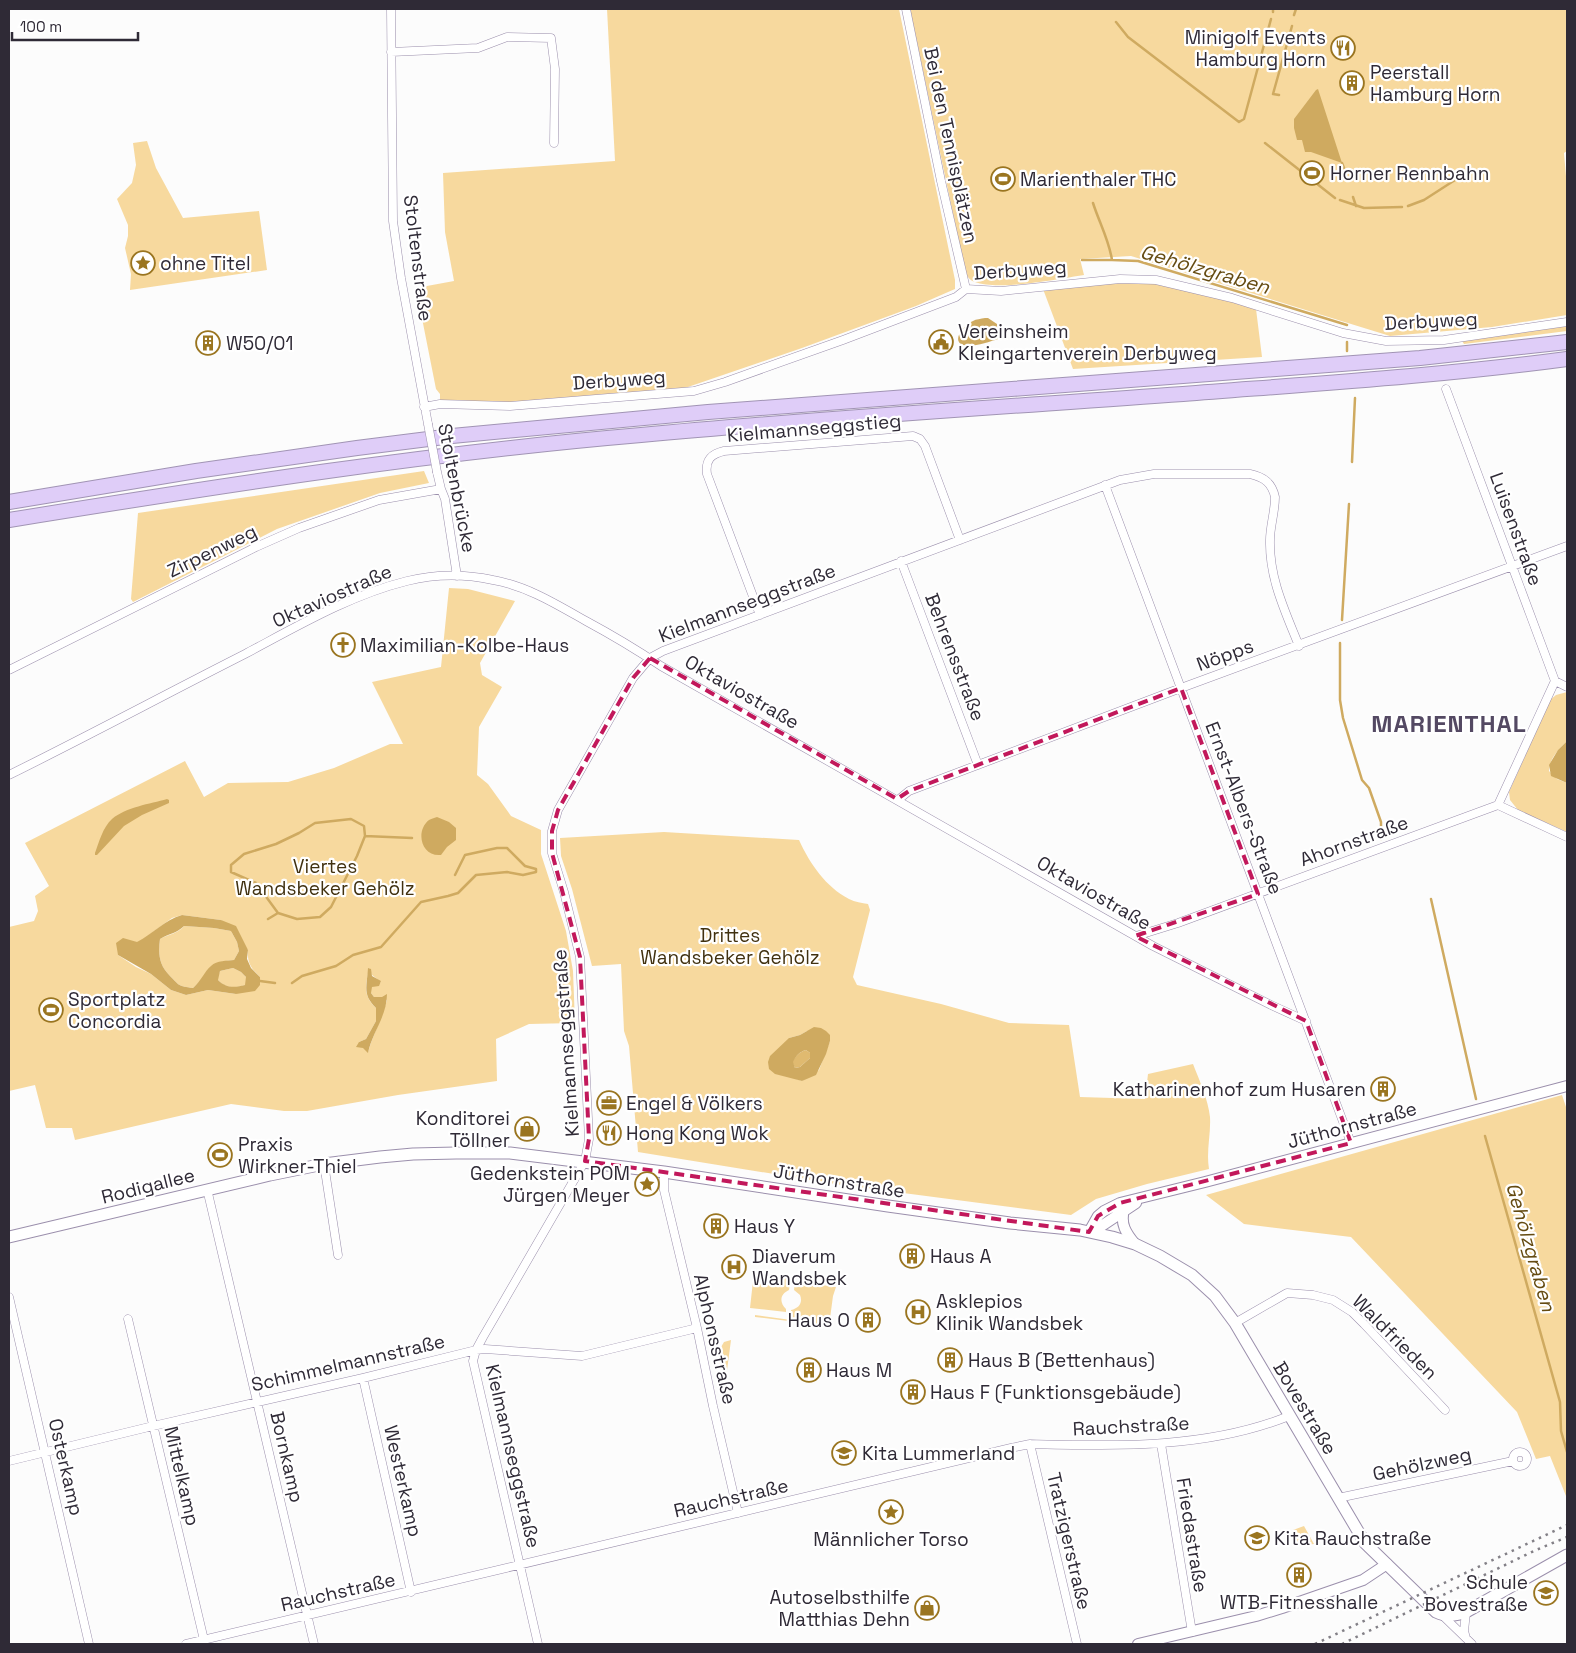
<svg xmlns="http://www.w3.org/2000/svg" width="1576" height="1653" viewBox="0 0 1576 1653" font-family="'Space Grotesk',sans-serif">
	<style>
		.green { fill: #f7d99e; fill-rule: evenodd }
		.forest { fill: #e0ba70 }
		.water { fill: #cfaa60; fill-rule: evenodd }
		.lines { fill: none; stroke-linecap: round; stroke-linejoin: round }
		.stream { stroke: #cfaa60; stroke-width: 2.5 }
		.minor-casing { stroke: #9b8fac; stroke-width: 9 }
		.tertiary-casing { stroke: #9b8fac; stroke-width: 12 }
		.secondary-casing { stroke: #9b8fac; stroke-width: 13 }
		.motorway-casing { stroke: #a194b4; stroke-width: 16 }
		.minor { stroke: #fff; stroke-width: 8 }
		.tertiary { stroke: #fff; stroke-width: 10 }
		.secondary { stroke: #fff; stroke-width: 11 }
		.motorway { stroke: #dfcdf8; stroke-width: 14 }
		.rail { stroke: #838087; stroke-width: 2.5; stroke-dasharray: 2.5 5; stroke-linecap: butt }
		.minor-bridge-casing { stroke: #9b8fac; stroke-width: 9; stroke-linecap: butt }
		.minor-bridge { stroke: #fff; stroke-width: 8 }
		.marked { fill: none; stroke: #c2185b; stroke-width: 4; stroke-dasharray: 10 6; stroke-linejoin: round }
		.labels { text-anchor: middle; dominant-baseline: central; stroke-width: 4.5; stroke-linejoin: round; paint-order: stroke }
		.poi-label { font-size: 19px; fill: #2f2a36; stroke: #fff; text-anchor: start }
		.street-label { font-size: 19px; fill: #2f2a36; stroke: #fff }
		.park-label { font-size: 19px; fill: #413110; stroke: #fff }
		.water-label { font-size: 20px; font-style: italic; fill: #654b11; stroke: #fff }
		.district-label { font-size: 24px; font-weight: bold; letter-spacing: 1px; fill: #544963; stroke: #fff }
	</style>
	<rect width="100%" height="100%" fill="#fcfcfc"/>
	<path class="green" d="M607 9H899L955 280V289L916 306 802 348 685 388 508 403 440 400V394L436 389 416 288 454 281 445 232 443 173 615 161Z
		M910 9H1567V151L1564 153 1567 188V315L1492 327 1390 336 1131 256 1080 259 1084 275C1058 279 998 291 975 282 969 280 967 276 965 271Z
		M147 141 156 168 183 218 259 211 267 270 130 290 131 274 125 248 128 236V225L117 199 132 183 136 165 133 143Z
		M1120 282 1163 284 1210 295 1256 309 1262 357 1073 369 1043 289Z
		M1567 325V331L1464 344 1462 341Z
		M424 471 429 483 380 493 277 529 133 602 131 599 138 513Z
		M449 588 468 589 515 601 480 663 482 675 502 687 479 727 477 775 488 784 511 816 541 830V854L566 931 573 971 575 1023 529 1024 496 1039 497 1081 398 1095 307 1111H284L231 1104 75 1140 72 1128H46L35 1085 9 1091V927L34 921 38 911 35 896 49 886 25 843 185 761 204 797 228 783 288 782 334 768 390 744H403L372 682 441 667ZM182 915 221 920 248 950C247 963 251 968 260 977L236 994 208 990 186 995 171 990 151 974 136 967 118 955 145 938 172 918ZM369 968 372 975 381 982 371 987V993L374 997H382L387 1000C382 1018 373 1035 368 1052L359 1042 366 1039 376 1021V1008C362 995 366 985 369 968Z
		M1567 692V741C1559 749 1549 759 1549 771L1557 779 1567 783V832L1518 810 1510 800 1509 792 1550 700 1556 695Z
		M664 832 799 840C810 864 826 887 849 899 855 902 862 903 868 904L870 910 853 977 857 985 941 1004 1009 1023 1069 1025 1080 1097 1145 1099 1148 1074 1193 1064C1200 1082 1208 1099 1210 1117 1211 1135 1206 1151 1209 1169L1147 1184 1096 1199 1071 1215 842 1185 638 1152 629 1046 624 1031 621 964 592 966 572 889 561 856 560 838ZM807 1031 830 1041 819 1070 802 1081 791 1077 789 1038 800 1035Z
		M184 926 214 928 231 931 237 942 239 951 234 960C204 963 213 971 193 988 178 986 180 986 170 976 159 965 158 954 160 939 169 934 177 934 184 926Z
		M233 968 241 972 246 977V985C234 988 226 989 217 979L220 971Z
		M1562 1095 1567 1110V1495L1566 1496 1550 1456 1536 1459 1517 1412 1351 1237 1244 1224 1206 1195Z
		M754 1272 791 1277 789 1290C780 1294 779 1302 786 1309V1312L750 1308Z
		M795 1281 836 1287 833 1296 829 1326 755 1317V1315L791 1320V1310C799 1308 803 1303 800 1295L794 1290Z
		M731 1340 726 1378C718 1368 717 1352 724 1342Z
		M1304 1526 1314 1544 1296 1546 1293 1530Z"/>
	<path class="forest" d="M806 1050 810 1053V1058L800 1067 795 1068 792 1062C796 1056 799 1052 806 1050Z"/>
	<path class="water" d="M1318 89 1342 163 1311 152H1305L1302 140H1297L1294 128V119L1316 90Z
		M985 318H988L997 324 998 339C989 342 972 348 963 345 950 340 966 324 973 321 976 319 981 319 985 318Z
		M1567 741V783L1551 776 1549 765 1558 750Z
		M167 799 169 800V803L142 815 124 826 97 855H95V853C99 842 103 827 112 819 126 807 150 804 167 799Z
		M437 817 449 822 456 828V840L447 847 441 855C421 857 415 831 429 820 431 819 434 818 437 817Z
		M182 915 221 920 236 926 248 950 247 959 251 968 260 977V985L255 991 236 994 208 990 186 995 171 990 151 974 118 955 116 943 123 938 137 942C153 934 164 920 182 915ZM184 926 214 928 231 931 237 942 239 951 234 960C227 961 217 960 211 966 204 972 202 980 193 988 178 986 180 986 170 976 159 965 158 954 160 939 170 933 176 934 184 926ZM233 968 241 972 246 977 245 985C234 988 226 988 218 980L220 971Z
		M368 968 371 969 372 976 381 981 379 986 372 987 371 993 374 997H382L387 994C387 1016 372 1033 368 1053L363 1048 356 1047 359 1042 366 1039 376 1021V1008C362 994 367 987 368 968Z
		M814 1027 821 1028 826 1031 830 1035V1041L826 1054 816 1075 802 1081 775 1074 769 1069 768 1062 770 1056 789 1038 800 1035ZM806 1050 810 1053V1058L800 1067 795 1068 793 1062C796 1056 799 1052 806 1050Z"/>
	<g class="lines">
		<path class="stream" d="M1273 12V9
			M1294 15 1296 9
			M1116 22 1128 37 1239 122 1244 119 1271 19
			M1279 95 1273 94 1292 26
			M1265 143 1335 198
			M1342 163 1344 168
			M1353 197 1356 206
			M1340 200 1364 208 1402 207
			M1093 203C1099 222 1109 240 1112 260L1138 261 1347 325
			M1408 206 1424 200 1455 180
			M1082 260H1112
			M1347 342V351
			M1352 462 1355 398
			M1342 620 1349 504
			M1340 643V700L1343 718 1362 780 1369 788 1381 822V839
			M351 819 364 826 365 836 357 856 331 907 320 917 297 919 278 913 256 883 231 872V865L244 854 276 844 299 833 315 823Z
			M365 836 412 838
			M1431 899 1476 1099
			M268 919 278 913
			M260 981 275 983
			M292 983 302 976 336 966 353 955 381 947 421 902 448 896 458 893 476 875 507 872 523 875 536 872V869L525 866 507 848H497L465 855 455 875
			M1485 1136 1560 1402 1561 1431 1567 1452"/>
		<g class="minor-casing">
			<path id="minor" d="M391 9 393 221 401 278 428 424
				M906 9 941 181 966 289
				M391 52 478 48 507 37 551 38 555 69 554 143
				M1446 389 1555 681
				M424 407 440 404 510 406 694 391 725 382 843 340 956 297 966 289 1001 291 1120 279 1156 280 1232 298 1343 333 1386 341 1444 340 1567 322
				M437 472 441 489 445 499 457 576
				M1105 485 1351 1143
				M901 561 978 765
				M760 615 707 474C705 460 711 454 724 451L913 436 920 439 925 446 960 540
				M9 670 256 547 299 528 379 500 441 489
				M9 775C88 736 166 694 245 654 296 627 350 595 407 581 435 574 465 574 493 580 527 586 556 604 586 621 612 635 637 650 661 666L1153 946 1271 1005 1306 1021
				M898 800 909 791 1181 688 1567 546
				M1498 805 1555 681 1567 687
				M1498 805 1567 837
				M1136 936 1178 923 1498 805
				M324 1164 338 1255
				M664 1172V1190L697 1328 713 1406 738 1513
				M207 1189 314 1644
				M9 1297 89 1644
				M128 1319 204 1640
				M1235 1323 1287 1293 1313 1295 1333 1300 1352 1312 1364 1324 1445 1410
				M363 1378 411 1592
				M1030 1444 1077 1644
				M1161 1444 1192 1632
				M1513 1459a7 7 0 1 1 14 0a7 7 0 1 1-14 0Z
				M9 1461 153 1426 363 1378 476 1350 485 1349 582 1356 697 1328
				M1338 1498 1513 1461
				M1441 1614 1472 1644
				M1466 1638 1464 1631 1466 1612
				M186 1644 1011 1448 1030 1444C1117 1446 1207 1449 1289 1416
				M538 1644 473 1361 476 1350 483 1337 585 1161 589 1139 580 957 564 892 552 853V831L558 810 633 678 650 658 663 651 1120 480 1154 474H1250C1264 477 1272 483 1275 497 1275 512 1270 526 1270 540 1269 578 1285 611 1299 646"/>
		</g>
		<g class="tertiary-casing">
			<path id="tertiary" d="M1124 1210C1120 1224 1126 1233 1135 1244
				M1089 1232 1098 1216 1104 1211 1120 1203 1205 1182 1567 1086
				M1089 1232 1100 1227 1136 1203
				M1138 1644 1256 1616 1282 1608 1363 1580 1387 1564"/>
		</g>
		<g class="secondary-casing">
			<path id="secondary" d="M9 1237 270 1175 324 1164 380 1157 413 1154 456 1153H510L664 1172 888 1206 1010 1223 1080 1230 1112 1237 1135 1244 1160 1256 1192 1275 1215 1296 1235 1323 1365 1543 1436 1612C1446 1617 1456 1616 1466 1612L1567 1555"/>
		</g>
		<g class="motorway-casing">
			<path id="motorway" d="M9 502 196 471 357 448 452 436 708 412 1420 358 1567 342
				M9 520C219 486 429 453 641 435 821 418 1002 407 1183 394 1311 384 1440 376 1567 359"/>
		</g>
		<use href="#minor" class="minor"/>
		<use href="#tertiary" class="tertiary"/>
		<use href="#secondary" class="secondary"/>
		<use href="#motorway" class="motorway"/>
		<path class="rail" d="M1315 1644 1567 1525
			M1342 1644 1536 1550 1567 1537"/>
		<g class="minor-bridge-casing">
			<path id="minor-bridge" d="M428 424 437 472"/>
		</g>
		<use href="#minor-bridge" class="minor-bridge"/>
	</g>
	<path class="marked" d="M650 658 897 799 909 791 1181 688 1258 894 1135 936 1306 1021 1351 1143 1120 1203 1098 1216 1089 1232 585 1161 589 1139 580 957 552 853V831L558 810 633 678Z"/>
	<defs>
		<g id="restaurant-ring" transform="scale(1.25)"><circle r="9.5" fill="#fff" stroke="#9a7520" stroke-width="1.5"/><path d="M-5-6h1v4h1v-4h1v4h1v-4h1v5L-1.5 .5V6h-2V.5L-5-1ZM5-6V6H3V1.5H1.5Q1.5-4 5-6Z" fill="#9a7520"/></g>
		<g id="building-ring" transform="scale(1.25)"><circle r="9.5" fill="#fff" stroke="#9a7520" stroke-width="1.5"/><path d="M-4-6H4V6H1V3H-1V6H-4ZM-2.5-4.3h1.7v1.8h-1.7ZM.8-4.3h1.7v1.8H.8ZM-2.5-1h1.7V.8h-1.7ZM.8-1h1.7V.8H.8Z" fill="#9a7520"/></g>
		<g id="stadium-ring" transform="scale(1.25)"><circle r="9.5" fill="#fff" stroke="#9a7520" stroke-width="1.5"/><path d="M0-5a6.5 5 0 1 0 0 10a6.5 5 0 1 0 0-10ZM-3.5-1.8h7v3.6h-7Z" fill="#9a7520"/></g>
		<g id="sight-ring" transform="scale(1.25)"><circle r="9.5" fill="#fff" stroke="#9a7520" stroke-width="1.5"/><path d="M0-6L1.8-2.2L6-1.7L2.9 1.2L3.7 5.4L0 3.3L-3.7 5.4L-2.9 1.2L-6-1.7L-1.8-2.2Z" fill="#9a7520"/></g>
		<g id="civic-ring" transform="scale(1.25)"><circle r="9.5" fill="#fff" stroke="#9a7520" stroke-width="1.5"/><path d="M-.6-6.5H3V-4.5H.6V-3L4-1V1h2V6H-6V1h2V-1L-.6-3ZM-1.2 2.5V6h2.4V2.5Z" fill="#9a7520"/></g>
		<g id="church-ring" transform="scale(1.25)"><circle r="9.5" fill="#fff" stroke="#9a7520" stroke-width="1.5"/><path d="M-1.2-6h2.4v3.5h3.3v2.4h-3.3V6h-2.4V-.1h-3.3v-2.4h3.3Z" fill="#9a7520"/></g>
		<g id="office-ring" transform="scale(1.25)"><circle r="9.5" fill="#fff" stroke="#9a7520" stroke-width="1.5"/><path d="M-6-3h4V-5.5h4V-3h4V5H-6ZM-1-4.5V-3h2v-1.5ZM-6 0V1H6V0Z" fill="#9a7520"/></g>
		<g id="shop-ring" transform="scale(1.25)"><circle r="9.5" fill="#fff" stroke="#9a7520" stroke-width="1.5"/><path d="M-5-2.5h2.3a2.7 3.5 0 0 1 5.4 0H5L5.5 6h-11ZM-1.5-2.5h3a1.5 2.3 0 0 0-3 0Z" fill="#9a7520"/></g>
		<g id="hospital-ring" transform="scale(1.25)"><circle r="9.5" fill="#fff" stroke="#9a7520" stroke-width="1.5"/><path d="M-5-5h3v3.5h4V-5h3V5h-3V1.5h-4V5h-3Z" fill="#9a7520"/></g>
		<g id="school-ring" transform="scale(1.25)"><circle r="9.5" fill="#fff" stroke="#9a7520" stroke-width="1.5"/><path d="M0-5L7-2L0 1L-7-2ZM-4 1L0 2.5L4 1V4Q0 6-4 4Z" fill="#9a7520"/></g>
	</defs>
	<g fill-rule="evenodd">
		<use href="#restaurant-ring" x="1343" y="48"/>
		<use href="#building-ring" x="1352" y="83"/>
		<use href="#stadium-ring" x="1312" y="173"/>
		<use href="#stadium-ring" x="1003" y="179"/>
		<use href="#sight-ring" x="143" y="263"/>
		<use href="#civic-ring" x="941" y="342"/>
		<use href="#building-ring" x="208" y="343"/>
		<use href="#church-ring" x="343" y="645"/>
		<use href="#stadium-ring" x="51" y="1010"/>
		<use href="#building-ring" x="1383" y="1089"/>
		<use href="#office-ring" x="609" y="1103"/>
		<use href="#shop-ring" x="527" y="1129"/>
		<use href="#restaurant-ring" x="609" y="1133"/>
		<use href="#stadium-ring" x="220" y="1155"/>
		<use href="#sight-ring" x="647" y="1184"/>
		<use href="#building-ring" x="716" y="1226"/>
		<use href="#building-ring" x="912" y="1256"/>
		<use href="#hospital-ring" x="734" y="1267"/>
		<use href="#hospital-ring" x="918" y="1312"/>
		<use href="#building-ring" x="868" y="1320"/>
		<use href="#building-ring" x="950" y="1360"/>
		<use href="#building-ring" x="809" y="1370"/>
		<use href="#building-ring" x="913" y="1392"/>
		<use href="#school-ring" x="844" y="1453"/>
		<use href="#sight-ring" x="891" y="1512"/>
		<use href="#school-ring" x="1257" y="1538"/>
		<use href="#building-ring" x="1299" y="1575"/>
		<use href="#school-ring" x="1546" y="1593"/>
		<use href="#shop-ring" x="927" y="1608"/>
	</g>
	<g class="labels">
		<g class="poi-label">
			<text x="1326" y="37" text-anchor="end">Minigolf Events<tspan x="1326" dy="22">Hamburg Horn</tspan></text>
			<text x="1370" y="72">Peerstall<tspan x="1370" dy="22">Hamburg Horn</tspan></text>
			<text x="1330" y="173">Horner Rennbahn</text>
			<text x="1020" y="179">Marienthaler THC</text>
			<text x="160" y="263">ohne Titel</text>
			<text x="958" y="331">Vereinsheim<tspan x="958" dy="22">Kleingartenverein Derbyweg</tspan></text>
			<text x="226" y="343">W50/01</text>
			<text x="360" y="645">Maximilian-Kolbe-Haus</text>
			<text x="68" y="999">Sportplatz<tspan x="68" dy="22">Concordia</tspan></text>
			<text x="1366" y="1089" text-anchor="end">Katharinenhof zum Husaren</text>
			<text x="626" y="1103">Engel &amp; Völkers</text>
			<text x="510" y="1118" text-anchor="end">Konditorei<tspan x="510" dy="22">Töllner</tspan></text>
			<text x="626" y="1133">Hong Kong Wok</text>
			<text x="238" y="1144">Praxis<tspan x="238" dy="22">Wirkner-Thiel</tspan></text>
			<text x="630" y="1173" text-anchor="end">Gedenkstein POM<tspan x="630" dy="22">Jürgen Meyer</tspan></text>
			<text x="734" y="1226">Haus Y</text>
			<text x="752" y="1256">Diaverum<tspan x="752" dy="22">Wandsbek</tspan></text>
			<text x="930" y="1256">Haus A</text>
			<text x="936" y="1301">Asklepios<tspan x="936" dy="22">Klinik Wandsbek</tspan></text>
			<text x="850" y="1320" text-anchor="end">Haus O</text>
			<text x="968" y="1360">Haus B (Bettenhaus)</text>
			<text x="826" y="1370">Haus M</text>
			<text x="930" y="1392">Haus F (Funktionsgebäude)</text>
			<text x="862" y="1453">Kita Lummerland</text>
			<text x="1274" y="1538">Kita Rauchstraße</text>
			<text x="891" y="1539" text-anchor="middle">Männlicher Torso</text>
			<text x="1528" y="1582" text-anchor="end">Schule<tspan x="1528" dy="22">Bovestraße</tspan></text>
			<text x="910" y="1597" text-anchor="end">Autoselbsthilfe<tspan x="910" dy="22">Matthias Dehn</tspan></text>
			<text x="1299" y="1602" text-anchor="middle">WTB-Fitnesshalle</text>
		</g>
		<g class="street-label">
			<text transform="translate(951 145) rotate(78)">Bei den Tennisplätzen</text>
			<text transform="translate(418 258) rotate(83)">Stoltenstraße</text>
			<text transform="translate(1020 270) rotate(-4)">Derbyweg</text>
			<text transform="translate(1431 321) rotate(-3)">Derbyweg</text>
			<text transform="translate(619 380) rotate(-4)">Derbyweg</text>
			<text transform="translate(814 428) rotate(-5)">Kielmannseggstieg</text>
			<text transform="translate(457 488) rotate(79)">Stoltenbrücke</text>
			<text transform="translate(1516 529) rotate(70)">Luisenstraße</text>
			<text transform="translate(212 551) rotate(-26)">Zirpenweg</text>
			<text transform="translate(332 596) rotate(-24)">Oktaviostraße</text>
			<text transform="translate(747 603) rotate(-21)">Kielmannseggstraße</text>
			<text transform="translate(1225 655) rotate(-20)">Nöpps</text>
			<text transform="translate(955 657) rotate(69)">Behrensstraße</text>
			<text transform="translate(742 692) rotate(30)">Oktaviostraße</text>
			<text transform="translate(1244 808) rotate(69)">Ernst-Albers-Straße</text>
			<text transform="translate(1354 841) rotate(-20)">Ahornstraße</text>
			<text transform="translate(1094 893) rotate(30)">Oktaviostraße</text>
			<text transform="translate(566 1043) rotate(-94)">Kielmannseggstraße</text>
			<text transform="translate(1352 1125) rotate(-15)">Jüthornstraße</text>
			<text transform="translate(839 1181) rotate(9)">Jüthornstraße</text>
			<text transform="translate(148 1186) rotate(-14)">Rodigallee</text>
			<text transform="translate(1395 1337) rotate(45)">Waldfrieden</text>
			<text transform="translate(715 1339) rotate(77)">Alphonsstraße</text>
			<text transform="translate(348 1363) rotate(-13)">Schimmelmannstraße</text>
			<text transform="translate(1305 1408) rotate(59)">Bovestraße</text>
			<text transform="translate(1131 1426) rotate(-3)">Rauchstraße</text>
			<text transform="translate(513 1456) rotate(77)">Kielmannseggstraße</text>
			<text transform="translate(287 1457) rotate(77)">Bornkamp</text>
			<text transform="translate(1422 1464) rotate(-12)">Gehölzweg</text>
			<text transform="translate(66 1467) rotate(77)">Osterkamp</text>
			<text transform="translate(182 1476) rotate(77)">Mittelkamp</text>
			<text transform="translate(403 1481) rotate(77)">Westerkamp</text>
			<text transform="translate(731 1498) rotate(-13)">Rauchstraße</text>
			<text transform="translate(1192 1535) rotate(81)">Friedastraße</text>
			<text transform="translate(1069 1541) rotate(77)">Tratzigerstraße</text>
			<text transform="translate(338 1592) rotate(-13)">Rauchstraße</text>
		</g>
		<g class="park-label">
			<text x="325" y="866">Viertes<tspan x="325" dy="22">Wandsbeker Gehölz</tspan></text>
			<text x="730" y="935">Drittes<tspan x="730" dy="22">Wandsbeker Gehölz</tspan></text>
		</g>
		<g class="water-label">
			<text transform="translate(1205 269) rotate(16)">Gehölzgraben</text>
			<text transform="translate(1531 1247) rotate(74)">Gehölzgraben</text>
		</g>
		<g class="district-label">
			<text x="1449" y="723">MARIENTHAL</text>
		</g>
	</g>
	<rect width="1576" height="1653" fill="none" stroke="#2f2a36" stroke-width="20"/>
	<path d="M12 32v8h126v-8" fill="none" stroke="#2f2a36" stroke-width="2.5"/>
	<text x="20" y="32" font-size="15" fill="#2f2a36" stroke="#ffffff" stroke-width="4" paint-order="stroke">100 m</text>
</svg>
